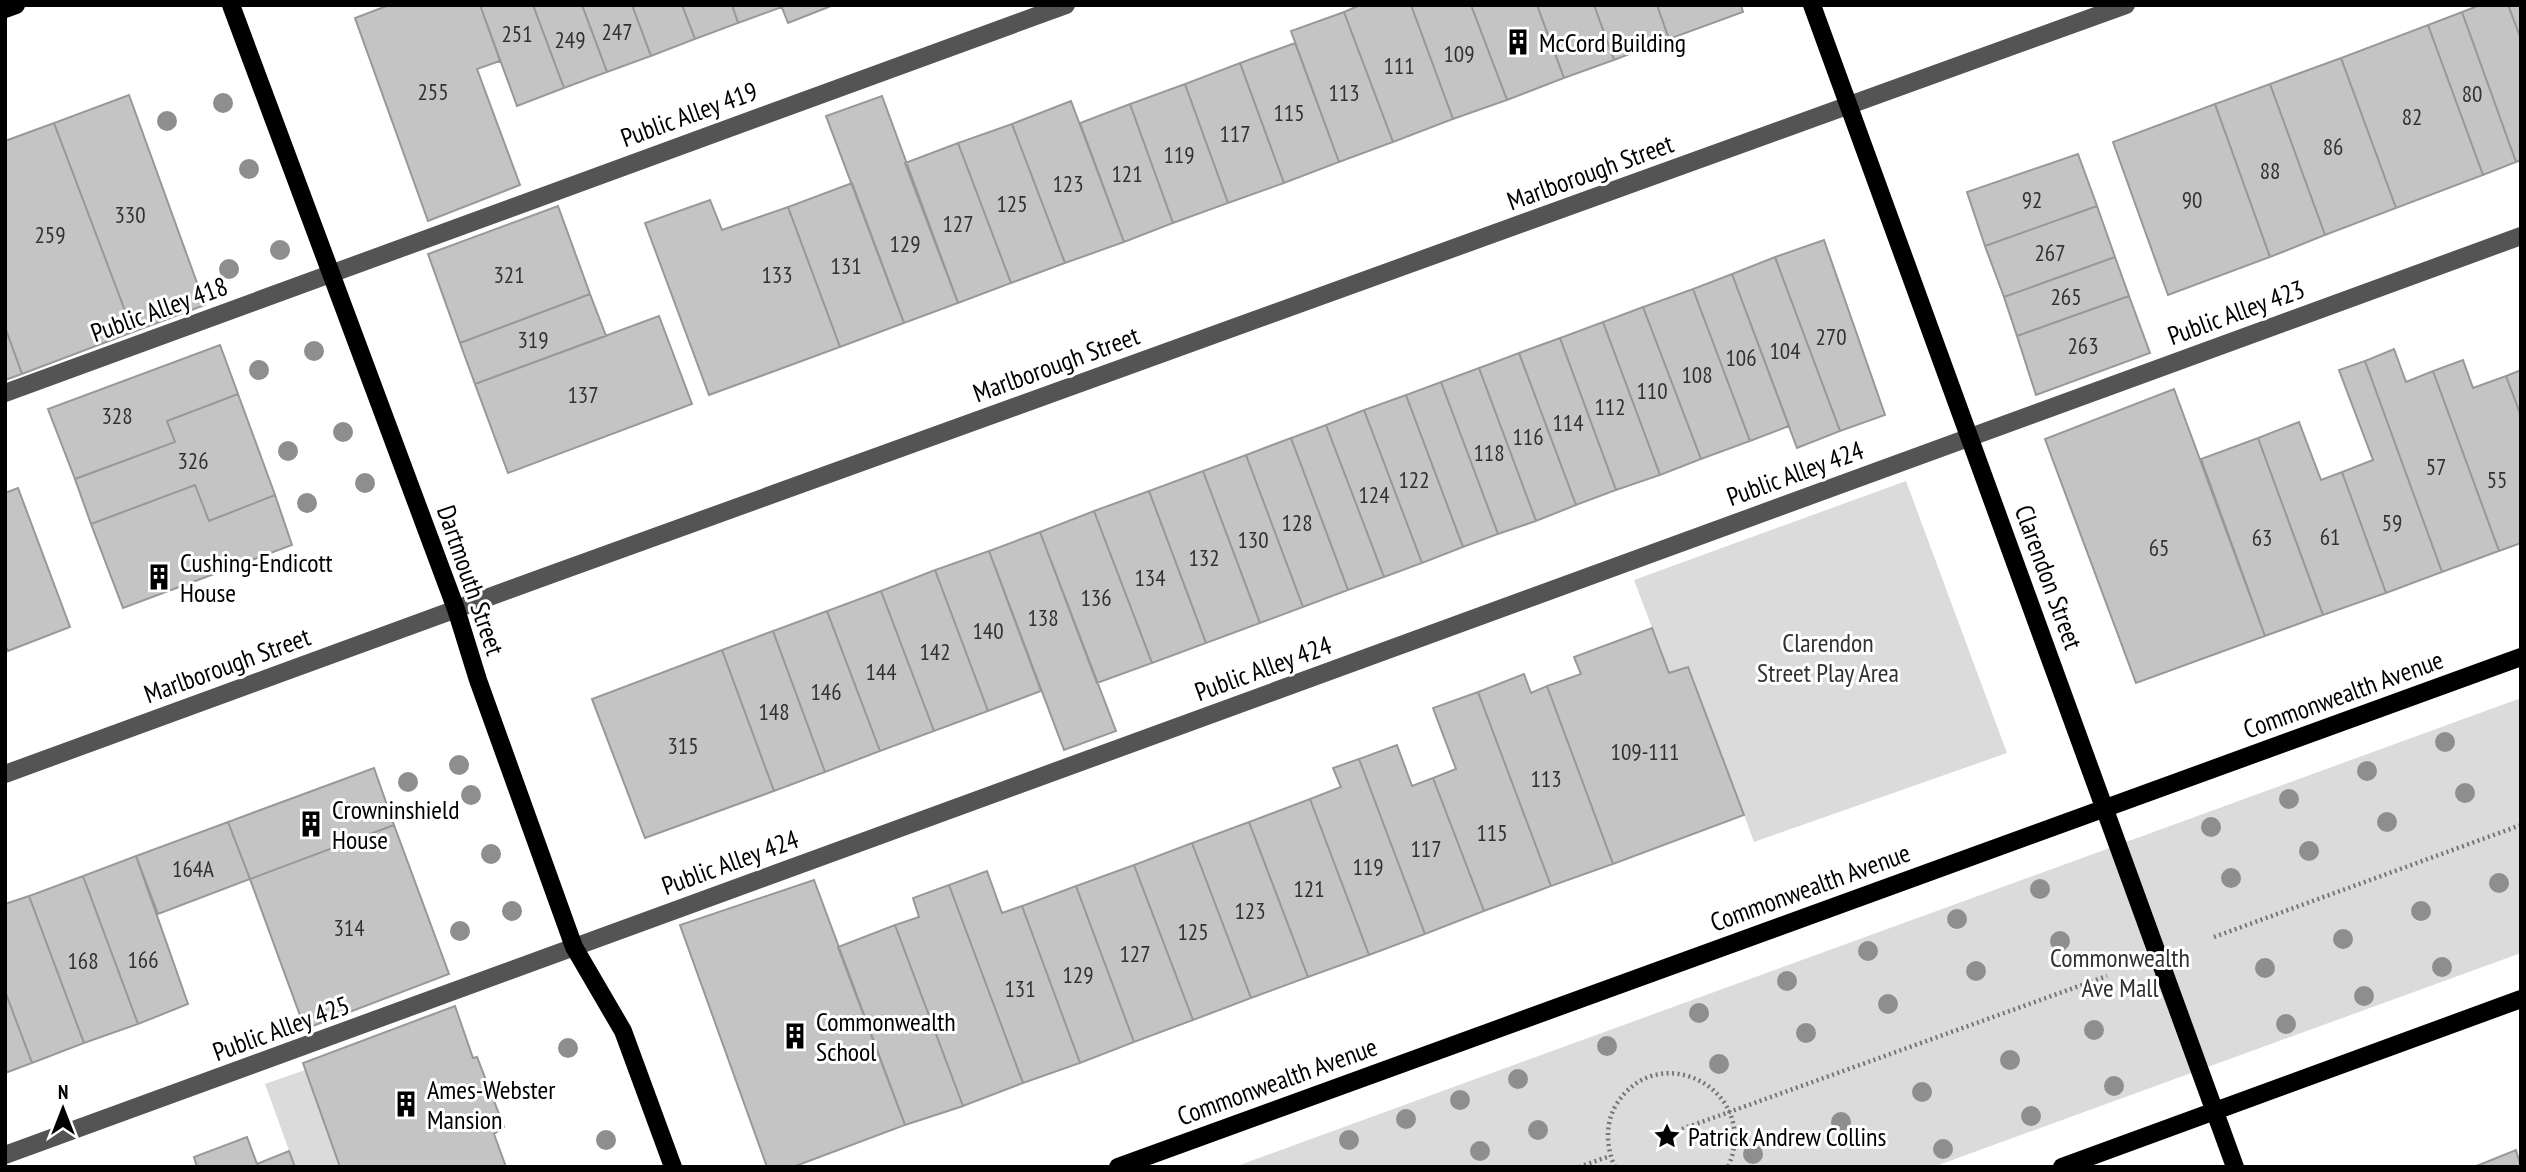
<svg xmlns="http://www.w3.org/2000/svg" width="2526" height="1172" viewBox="0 0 2526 1172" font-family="'PT Sans Narrow',sans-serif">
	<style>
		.green { fill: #dbdbdb }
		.building { fill: #c4c4c4; stroke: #989898; stroke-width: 2 }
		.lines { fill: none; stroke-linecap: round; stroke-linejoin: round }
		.path { stroke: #767676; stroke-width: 4.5; stroke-dasharray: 2 3.5; stroke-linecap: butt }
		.minor { stroke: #545454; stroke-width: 18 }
		.major { stroke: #000; stroke-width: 18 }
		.tree { fill: #8e8e8e }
		.labels { text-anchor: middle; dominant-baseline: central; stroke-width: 6; stroke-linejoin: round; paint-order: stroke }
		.number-label { font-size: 23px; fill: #313131 }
		.poi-label { font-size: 26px; fill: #000; stroke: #fff; text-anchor: start }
		.street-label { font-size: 26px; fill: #000; stroke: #fff }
		.park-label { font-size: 26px; fill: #323232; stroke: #fff }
	</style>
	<rect width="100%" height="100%" fill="#fff"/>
	<path class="green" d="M1906 481 2007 753 1754 842 1689 667 1669 673 1634 580Z
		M2521 698V953L1933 1167H1234Z
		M305 1070 340 1167H295L265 1084Z"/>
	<path class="building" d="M389 5H480L500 61 477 69 520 185 428 221 355 18Z
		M480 5H533L564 88 517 106Z
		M533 5H582L607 72 564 88Z
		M582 5H632L651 56 607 72Z
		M632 5H682L695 39 651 56Z
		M682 5H732L738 23 695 39Z
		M732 5H781L782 7 738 23Z
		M781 5H831V6L788 23Z
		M1360 5H1411L1453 119 1393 142 1344 12Z
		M1411 5H1471L1507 100 1453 119Z
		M1471 5H1537L1564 78 1507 100Z
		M1537 5H1594L1614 60 1564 78Z
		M1594 5H1657L1669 39 1614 60Z
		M1657 5H1741L1743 12 1669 39Z
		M2480 5H2508L2521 39V160L2516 162 2462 12Z
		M2508 5H2521V39Z
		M1344 12 1393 142 1339 162 1291 31Z
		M2462 12 2516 162 2483 175 2428 25Z
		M2428 25 2483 175 2396 208 2341 58Z
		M1295 43 1339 162 1284 183 1240 63Z
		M2341 58 2396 208 2325 235 2270 84Z
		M1240 63 1284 183 1228 203 1185 84Z
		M1185 84 1228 203 1173 223 1130 104Z
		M2270 84 2325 235 2270 257 2215 104Z
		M129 95 205 305 133 332 54 123Z
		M882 96 958 303 904 323 826 116Z
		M1071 101 1124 242 1065 263 1012 124Z
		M1130 104 1173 223 1124 242 1080 123Z
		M2215 104 2270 257 2168 295 2113 142Z
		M54 123 133 332 22 374 5 327V141Z
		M1012 124 1065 263 1011 283 958 143Z
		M958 143 1011 283 958 303 905 163Z
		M2078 154 2097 206 1985 246 1967 192Z
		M852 183 904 323 840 347 788 207Z
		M710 200 722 230 788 207 840 347 709 395 645 223Z
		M558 206 590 294 460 343 428 254Z
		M2097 206 2115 257 2004 297 1985 246Z
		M1824 240 1885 415 1840 431 1775 257Z
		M1775 257 1840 431 1797 448 1732 274Z
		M2115 257 2129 296 2017 336 2004 297Z
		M1732 274 1789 426 1750 441 1693 289Z
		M1693 289 1750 441 1701 459 1643 307Z
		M590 294 606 336 475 384 460 343Z
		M2129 296 2150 353 2036 395 2017 336Z
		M1643 307 1701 459 1660 475 1603 322Z
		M659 316 692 404 508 473 475 384Z
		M1603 322 1660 475 1616 490 1560 338Z
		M5 327 22 374 5 380Z
		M1560 338 1616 490 1576 505 1519 353Z
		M220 345 238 394 167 421 175 442 75 479 48 409Z
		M2394 349 2406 382 2433 371 2499 551 2442 572 2365 361Z
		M1519 353 1576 505 1536 521 1479 368Z
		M2463 360 2473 388 2506 376 2521 416V543L2499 551 2433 371Z
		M2365 361 2442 572 2386 593 2342 472 2373 460 2339 370Z
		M1479 368 1536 521 1498 534 1441 382Z
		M2521 370V416L2506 376Z
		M1441 382 1498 534 1463 547 1406 395Z
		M2174 389 2265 636 2136 683 2045 439Z
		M238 394 275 495 209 521 195 485 91 524 75 479 175 442 167 421Z
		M1406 395 1463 547 1422 563 1364 410Z
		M1364 410 1422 563 1384 577 1326 425Z
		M2299 422 2321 480 2342 472 2386 593 2323 615 2258 438Z
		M1326 425 1384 577 1348 590 1291 438Z
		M1291 438 1348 590 1303 607 1246 455Z
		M2258 438 2323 615 2265 636 2201 459Z
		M1246 455 1303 607 1260 623 1203 471Z
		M1203 471 1260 623 1206 643 1149 491Z
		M195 485 209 521 275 495 292 545 123 608 91 524Z
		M18 488 70 627 8 651 5 645V493Z
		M1149 491 1206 643 1152 663 1094 511Z
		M1094 511 1152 663 1097 683 1040 532Z
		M1040 532 1116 731 1064 750 989 551Z
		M989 551 1041 691 988 711 935 570Z
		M935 570 988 711 934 731 881 591Z
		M881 591 934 731 880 751 827 611Z
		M827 611 880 751 825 772 773 631Z
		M1652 628 1669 673 1688 667 1744 815 1613 864 1547 686 1581 674 1574 657Z
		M773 631 825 772 774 791 722 650Z
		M722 650 774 791 645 838 592 699Z
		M1524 674 1531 693 1547 686 1613 864 1551 886 1478 692Z
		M1478 692 1551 886 1484 911 1433 778 1456 769 1433 708Z
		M1397 745 1412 786 1433 778 1484 911 1425 934 1359 759Z
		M1359 759 1425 934 1369 955 1310 799 1341 787 1333 768Z
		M374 768 394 825 250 879 228 822Z
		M1310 799 1369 955 1308 977 1249 822Z
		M228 822 250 879 158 914 136 856Z
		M1249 822 1308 977 1251 998 1192 843Z
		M394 825 449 974 305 1029 250 879Z
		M1192 843 1251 998 1193 1020 1134 865Z
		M136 856 188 1004 138 1024 83 876Z
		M1134 865 1193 1020 1134 1042 1076 886Z
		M987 871 1002 913 1022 906 1080 1063 1023 1083 949 885Z
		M83 876 138 1024 84 1043 29 896Z
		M814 880 905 1125 793 1167H767L680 925Z
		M949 885 1023 1083 963 1106 895 925 919 917 913 898Z
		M1076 886 1134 1042 1080 1063 1022 906Z
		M29 896 84 1043 32 1063 5 991V904Z
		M895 925 963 1106 905 1125 838 947Z
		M5 991 32 1063 5 1073Z
		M455 1006 473 1058 477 1057 504 1127 494 1134 506 1167H340L303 1063Z
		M247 1137 257 1164 289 1151 295 1167H197L194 1157Z
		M2516 1150 2521 1167H2474Z"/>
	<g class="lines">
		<path class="path" d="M2214 937 2521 825
			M1682 1129 2107 976
			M1579 1167 1610 1156
			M1615 1167C1606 1147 1605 1124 1616 1105 1658 1036 1762 1090 1728 1167"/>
		<path class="minor" d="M5 393 1066 5
			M5 774 544 577 2126 5
			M5 1155 2521 236"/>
		<path class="major" d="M231 5 456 609 478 680 574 947 623 1031 673 1167
			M1812 5 2235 1167
			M5 9 16 5
			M1118 1167 2521 657
			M2062 1167 2521 999"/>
	</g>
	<g class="tree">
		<circle cx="223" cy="103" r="10"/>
		<circle cx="167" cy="121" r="10"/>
		<circle cx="249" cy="169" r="10"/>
		<circle cx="280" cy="250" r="10"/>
		<circle cx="229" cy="269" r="10"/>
		<circle cx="314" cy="351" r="10"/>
		<circle cx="259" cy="370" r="10"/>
		<circle cx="343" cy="432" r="10"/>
		<circle cx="288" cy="451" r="10"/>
		<circle cx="365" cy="483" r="10"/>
		<circle cx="307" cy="503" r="10"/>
		<circle cx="2445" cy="742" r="10"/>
		<circle cx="459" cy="765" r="10"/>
		<circle cx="2367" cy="771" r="10"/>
		<circle cx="408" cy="782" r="10"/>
		<circle cx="2465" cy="793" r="10"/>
		<circle cx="471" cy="795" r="10"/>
		<circle cx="2289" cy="799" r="10"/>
		<circle cx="2387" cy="822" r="10"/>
		<circle cx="2211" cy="827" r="10"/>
		<circle cx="2309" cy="851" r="10"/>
		<circle cx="491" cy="854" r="10"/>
		<circle cx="2231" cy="878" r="10"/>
		<circle cx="2499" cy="883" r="10"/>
		<circle cx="2040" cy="889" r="10"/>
		<circle cx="512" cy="911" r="10"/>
		<circle cx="2421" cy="911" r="10"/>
		<circle cx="1957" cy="919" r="10"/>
		<circle cx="460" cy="931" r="10"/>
		<circle cx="2343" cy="939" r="10"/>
		<circle cx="2060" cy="941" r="10"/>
		<circle cx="1868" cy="951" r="10"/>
		<circle cx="2442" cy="967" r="10"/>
		<circle cx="2265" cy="968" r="10"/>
		<circle cx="1976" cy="971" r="10"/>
		<circle cx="1787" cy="981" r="10"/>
		<circle cx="2364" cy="996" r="10"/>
		<circle cx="1888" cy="1004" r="10"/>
		<circle cx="1699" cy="1013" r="10"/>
		<circle cx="2286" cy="1024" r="10"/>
		<circle cx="2094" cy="1030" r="10"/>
		<circle cx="1806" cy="1033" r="10"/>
		<circle cx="1607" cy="1046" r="10"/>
		<circle cx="568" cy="1048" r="10"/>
		<circle cx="2010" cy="1060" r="10"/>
		<circle cx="1719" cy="1064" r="10"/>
		<circle cx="1518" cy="1079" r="10"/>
		<circle cx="2114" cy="1086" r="10"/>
		<circle cx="1922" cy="1092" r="10"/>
		<circle cx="1460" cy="1100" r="10"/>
		<circle cx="2031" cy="1116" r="10"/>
		<circle cx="1406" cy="1119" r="10"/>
		<circle cx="1841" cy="1122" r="10"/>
		<circle cx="1538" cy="1130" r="10"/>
		<circle cx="606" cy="1140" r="10"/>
		<circle cx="1349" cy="1140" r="10"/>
		<circle cx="1943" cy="1149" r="10"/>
		<circle cx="1480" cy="1151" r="10"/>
		<circle cx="1753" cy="1154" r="10"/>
	</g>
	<defs>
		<g id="building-bare" transform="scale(2.1)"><path d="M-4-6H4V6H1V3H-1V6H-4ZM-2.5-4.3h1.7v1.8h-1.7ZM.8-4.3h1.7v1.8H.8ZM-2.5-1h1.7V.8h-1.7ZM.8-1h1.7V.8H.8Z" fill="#000" stroke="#fff" stroke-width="2.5" paint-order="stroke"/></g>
		<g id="sight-bare" transform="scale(2.1)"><path d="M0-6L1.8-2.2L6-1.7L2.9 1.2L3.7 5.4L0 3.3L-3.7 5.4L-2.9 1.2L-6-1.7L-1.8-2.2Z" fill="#000" stroke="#fff" stroke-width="2.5" paint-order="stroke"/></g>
	</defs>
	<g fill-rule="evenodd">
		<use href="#building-bare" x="1518" y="42"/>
		<use href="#building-bare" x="159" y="577"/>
		<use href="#building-bare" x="311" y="824"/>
		<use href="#building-bare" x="795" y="1036"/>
		<use href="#building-bare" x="406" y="1104"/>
		<use href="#sight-bare" x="1667" y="1136"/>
	</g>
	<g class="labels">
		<g class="number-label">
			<text x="617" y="31">247</text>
			<text x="517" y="33">251</text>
			<text x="570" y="39">249</text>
			<text x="1459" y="53">109</text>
			<text x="1399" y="65">111</text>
			<text x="433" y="91">255</text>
			<text x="1344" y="92">113</text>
			<text x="2472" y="93">80</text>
			<text x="1289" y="112">115</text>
			<text x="2412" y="116">82</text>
			<text x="1235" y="133">117</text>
			<text x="2333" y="146">86</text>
			<text x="1179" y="154">119</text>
			<text x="2270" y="170">88</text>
			<text x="1127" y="173">121</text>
			<text x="1068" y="183">123</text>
			<text x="2032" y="199">92</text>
			<text x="2192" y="199">90</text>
			<text x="1012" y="203">125</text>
			<text x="130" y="214">330</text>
			<text x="958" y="223">127</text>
			<text x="50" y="234">259</text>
			<text x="905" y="243">129</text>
			<text x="2050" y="252">267</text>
			<text x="846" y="265">131</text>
			<text x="509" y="274">321</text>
			<text x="777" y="274">133</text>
			<text x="2066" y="296">265</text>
			<text x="1831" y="336">270</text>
			<text x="533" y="339">319</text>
			<text x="2083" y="345">263</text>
			<text x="1785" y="350">104</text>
			<text x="1741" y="357">106</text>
			<text x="1697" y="374">108</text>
			<text x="1652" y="390">110</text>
			<text x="583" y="394">137</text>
			<text x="1610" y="406">112</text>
			<text x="117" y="415">328</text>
			<text x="1568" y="422">114</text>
			<text x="1528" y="436">116</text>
			<text x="1489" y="452">118</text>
			<text x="193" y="460">326</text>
			<text x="2436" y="466">57</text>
			<text x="1414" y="479">122</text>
			<text x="2497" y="479">55</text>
			<text x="1374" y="494">124</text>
			<text x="1297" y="522">128</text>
			<text x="2392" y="522">59</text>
			<text x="2330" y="536">61</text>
			<text x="2262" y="537">63</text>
			<text x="1253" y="539">130</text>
			<text x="2159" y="547">65</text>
			<text x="1204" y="557">132</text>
			<text x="1150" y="577">134</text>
			<text x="1096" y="597">136</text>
			<text x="1043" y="617">138</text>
			<text x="988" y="630">140</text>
			<text x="935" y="651">142</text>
			<text x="881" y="671">144</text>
			<text x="826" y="691">146</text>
			<text x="774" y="711">148</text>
			<text x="683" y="745">315</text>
			<text x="1645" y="751">109-111</text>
			<text x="1546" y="778">113</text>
			<text x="1492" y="832">115</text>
			<text x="1426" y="848">117</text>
			<text x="1368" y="866">119</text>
			<text x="193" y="868">164A</text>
			<text x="1309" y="888">121</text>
			<text x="1250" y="910">123</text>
			<text x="349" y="927">314</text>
			<text x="1193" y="931">125</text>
			<text x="1135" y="953">127</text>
			<text x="143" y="959">166</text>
			<text x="83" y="960">168</text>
			<text x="1078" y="974">129</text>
			<text x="1020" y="988">131</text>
		</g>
		<g class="poi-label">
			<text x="1539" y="42">McCord Building</text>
			<text x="180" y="562">Cushing-Endicott<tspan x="180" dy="30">House</tspan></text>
			<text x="332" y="809">Crowninshield<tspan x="332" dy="30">House</tspan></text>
			<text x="816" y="1021">Commonwealth<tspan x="816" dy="30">School</tspan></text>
			<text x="427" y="1089">Ames-Webster<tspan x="427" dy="30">Mansion</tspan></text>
			<text x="1688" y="1136">Patrick Andrew Collins</text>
		</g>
		<g class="street-label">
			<text transform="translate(689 114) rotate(-20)">Public Alley 419</text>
			<text transform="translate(1590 172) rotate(-20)">Marlborough Street</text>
			<text transform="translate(159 309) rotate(-20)">Public Alley 418</text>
			<text transform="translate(2236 312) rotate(-20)">Public Alley 423</text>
			<text transform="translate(1056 364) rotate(-20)">Marlborough Street</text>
			<text transform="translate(1795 473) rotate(-20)">Public Alley 424</text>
			<text transform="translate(2049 577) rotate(70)">Clarendon Street</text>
			<text transform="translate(471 580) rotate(71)">Dartmouth Street</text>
			<text transform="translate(227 665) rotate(-20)">Marlborough Street</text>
			<text transform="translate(1263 668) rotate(-20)">Public Alley 424</text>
			<text transform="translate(2343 694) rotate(-20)">Commonwealth Avenue</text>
			<text transform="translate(730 862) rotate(-20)">Public Alley 424</text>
			<text transform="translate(1810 887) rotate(-20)">Commonwealth Avenue</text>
			<text transform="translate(281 1028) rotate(-20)">Public Alley 425</text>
			<text transform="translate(1277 1081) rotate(-20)">Commonwealth Avenue</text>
		</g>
		<g class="park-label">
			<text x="1828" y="642">Clarendon<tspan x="1828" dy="30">Street Play Area</tspan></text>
			<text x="2120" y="957">Commonwealth<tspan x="2120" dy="30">Ave Mall</tspan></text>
		</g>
	</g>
	<rect width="2526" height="1172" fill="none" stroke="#000000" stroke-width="14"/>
	<g transform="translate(63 1109)" stroke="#ffffff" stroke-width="5" paint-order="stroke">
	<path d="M0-5L12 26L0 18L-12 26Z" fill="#000000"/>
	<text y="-10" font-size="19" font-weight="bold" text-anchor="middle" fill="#000000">N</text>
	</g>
</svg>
